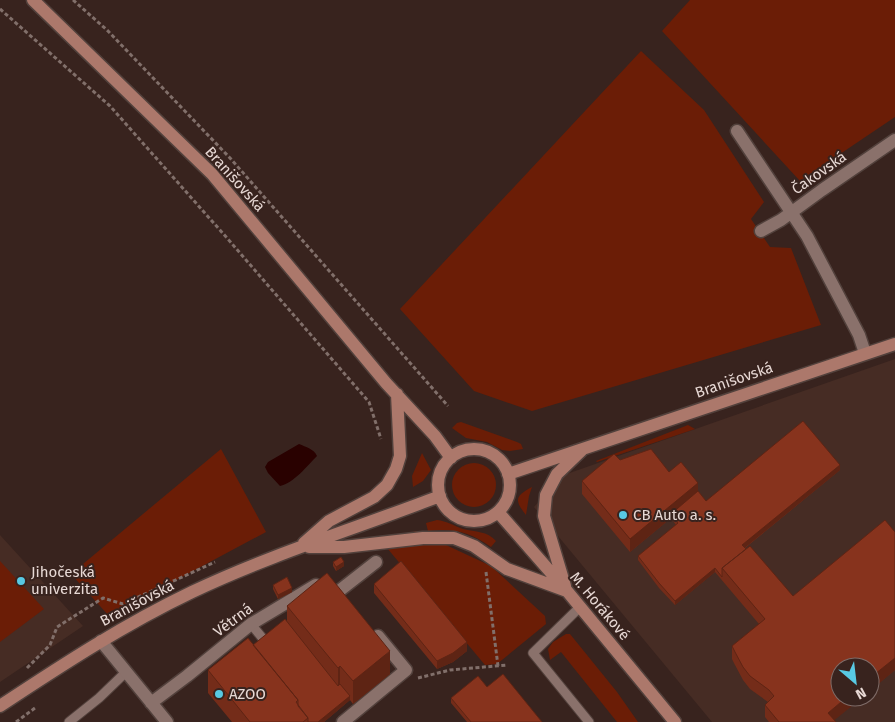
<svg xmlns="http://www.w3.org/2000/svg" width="895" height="722" viewBox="0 0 895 722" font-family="'Fira Sans',sans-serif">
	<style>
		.built { fill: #462c24; fill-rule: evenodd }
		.green { fill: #6b1d06 }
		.water { fill: #290100 }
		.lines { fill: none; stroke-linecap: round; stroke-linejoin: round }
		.lane-casing { stroke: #52413c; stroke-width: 11 }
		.street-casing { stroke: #52413c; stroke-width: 15 }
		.secondary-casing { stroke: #52413c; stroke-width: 15 }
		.path { stroke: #816f6a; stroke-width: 3; stroke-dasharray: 4 2.5; stroke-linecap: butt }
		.lane { stroke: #8a716b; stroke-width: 9 }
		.street { stroke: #8a716b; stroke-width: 12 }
		.secondary { stroke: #ac786b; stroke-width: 12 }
		.wall { fill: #742c19 }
		.shaded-wall { fill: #5e2414 }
		.building { fill: #87331d; stroke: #5e2414 }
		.poi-dot { fill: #58c9e3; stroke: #38231e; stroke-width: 2 }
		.labels { text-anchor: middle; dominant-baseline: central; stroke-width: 4; stroke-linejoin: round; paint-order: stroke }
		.street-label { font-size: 15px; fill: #e7d8d4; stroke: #38231e }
		.poi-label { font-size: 15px; fill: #e7d8d4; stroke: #38231e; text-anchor: start }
	</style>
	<rect width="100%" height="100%" fill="#38231e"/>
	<path class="built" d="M895 359V722H712L534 507 561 476ZM840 667H870V697H840Z
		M0 535 83 626 0 682Z"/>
	<path class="green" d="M690 0H895V117L800 181 662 31Z
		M641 51 704 110 764 202 751 219 770 247 791 248 821 325 532 411 474 391 400 309Z
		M461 422 517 442 521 444 523 449 510 451 502 450 487 442 466 438 452 428 457 423Z
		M688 425 695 429 597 462 596 461Z
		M221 449 266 532 109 616 71 574Z
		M422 453 431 470 423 481 413 487 412 476Z
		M452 485a22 22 0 1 1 44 0a22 22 0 1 1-44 0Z
		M532 487 529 496 526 515C514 500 515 496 532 487Z
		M437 520C447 521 454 526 463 529 476 532 487 531 496 541L491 547C469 532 455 528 428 531L426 523Z
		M416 531 491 566 545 616 546 624 497 664 485 665 382 542Z
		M0 561 44 609 0 642Z
		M566 634H570L617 692 638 722H617L561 652 550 660 548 649 553 642Z"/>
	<path class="water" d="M299 444C306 447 314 449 317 456 307 466 294 483 280 486L268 473 265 467 268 462Z"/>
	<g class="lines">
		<g class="lane-casing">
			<path id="lane" d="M580 607 533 653 589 722
				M251 624 264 640
				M69 722 99 698 126 672"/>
		</g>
		<g class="street-casing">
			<path id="street" d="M737 131 807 236 859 335 865 353
				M761 231 781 220 822 190 895 140
				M339 591 376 562
				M101 641 167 722
				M151 703 187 676 251 624 316 585
				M343 722 406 670 378 636"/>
		</g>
		<g class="secondary-casing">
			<path id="secondary" d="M33 0 212 174 386 383 435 436 451 458
				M438 485a36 36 0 1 1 72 0a36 36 0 1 1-72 0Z
				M508 474 895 344
				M498 512 567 591 675 722
				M304 543 329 521 374 497 387 485 396 469 400 456 397 394
				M309 547H344L423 538H454L474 546 507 569 567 591
				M565 586 544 516 546 495 557 474 582 450
				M0 706C62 665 125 624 192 592 272 554 357 528 440 496"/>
		</g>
		<path class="path" d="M73 0 107 30 230 158 448 406
			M0 9 110 106 227 238 369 402 381 439
			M486 572 498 666
			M27 668 50 645 57 627 103 598 123 604 215 562
			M418 678 450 670 507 665
			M16 722 35 708"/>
		<use href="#lane" class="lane"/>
		<use href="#street" class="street"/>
		<use href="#secondary" class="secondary"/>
	</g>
	<path class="wall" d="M620 460 669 472 698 491 706 501 840 470 745 548 793 596 895 532V670L834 720 836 722H769L765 717V705L768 702 750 689 743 680 735 665 732 659V646L759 624 715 572 675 605 659 588 638 560V556L676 525 671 518 630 552 582 494V481Z
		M333 562 344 566 336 571 333 566Z
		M374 584 467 651 453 662 437 669 374 593Z
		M273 585 292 592 278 599 273 589Z
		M287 606 390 674 353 704 350 700 324 722H232L208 693V670L253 645 287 622Z
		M487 687 542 722H467L451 703V698Z"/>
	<path class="shaded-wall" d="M840 465V470L742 550V545Z
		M698 483V496L671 514V518L630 552V539Z
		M344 562V566L336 571V567Z
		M715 568V572L675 605V601Z
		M292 588V592L278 599V595Z
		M467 642V651L453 662 437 669V661Z
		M390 651V674L353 704V681Z
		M895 658V670L870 691V678Z
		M340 666V689L338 691V668Z
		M350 696V700L324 722H318Z
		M847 697H863L832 722 828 713Z"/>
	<path class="building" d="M803 421 840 465 742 545 746 549 722 568V577L715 568 675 601 659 583 638 556 678 523 671 514 698 491 706 501Z
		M651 449 669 472 681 462 698 483 630 539 582 481 614 454 620 460Z
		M885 520 895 532V658L870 678V667H840V697H847L828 713 836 722H779L765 705 774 696 769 690 750 676 743 667 735 652 732 646 765 619 722 568 750 546 793 596Z
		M341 557 344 562 336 567 333 562Z
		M401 561 467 642 453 653 437 661 374 584Z
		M327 573 390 651 353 681 340 666 338 668 287 606Z
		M287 577 292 588 278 595 273 585Z
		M285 619 338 686 340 684 350 696 318 722H308V718L298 706V700L253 645Z
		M248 638 298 700 296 702 308 718 303 722H250L208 670Z
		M503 674 542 722H471L451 698 478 676 487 687Z"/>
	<g class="poi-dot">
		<circle cx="623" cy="515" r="5"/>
		<circle cx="21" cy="581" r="5"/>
		<circle cx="219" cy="694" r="5"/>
	</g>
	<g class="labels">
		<g class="street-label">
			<text transform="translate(819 173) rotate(-35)">Čakovská</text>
			<text transform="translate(235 179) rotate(48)">Branišovská</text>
			<text transform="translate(734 380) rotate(-19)">Branišovská</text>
			<text transform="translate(137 603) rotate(-28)">Branišovská</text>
			<text transform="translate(600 606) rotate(50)">M. Horákové</text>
			<text transform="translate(233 620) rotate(-37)">Větrná</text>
		</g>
		<g class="poi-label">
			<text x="633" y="515">CB Auto a. s.</text>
			<text x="31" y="572">Jihočeská<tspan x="31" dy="17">univerzita</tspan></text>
			<text x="229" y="694">AZOO</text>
		</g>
	</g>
	<g transform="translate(855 682) rotate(152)"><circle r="24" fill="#38231e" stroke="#7e6b67"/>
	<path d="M0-4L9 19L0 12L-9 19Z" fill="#58c9e3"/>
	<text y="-8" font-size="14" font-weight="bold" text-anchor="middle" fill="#e7d8d4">N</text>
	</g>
</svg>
